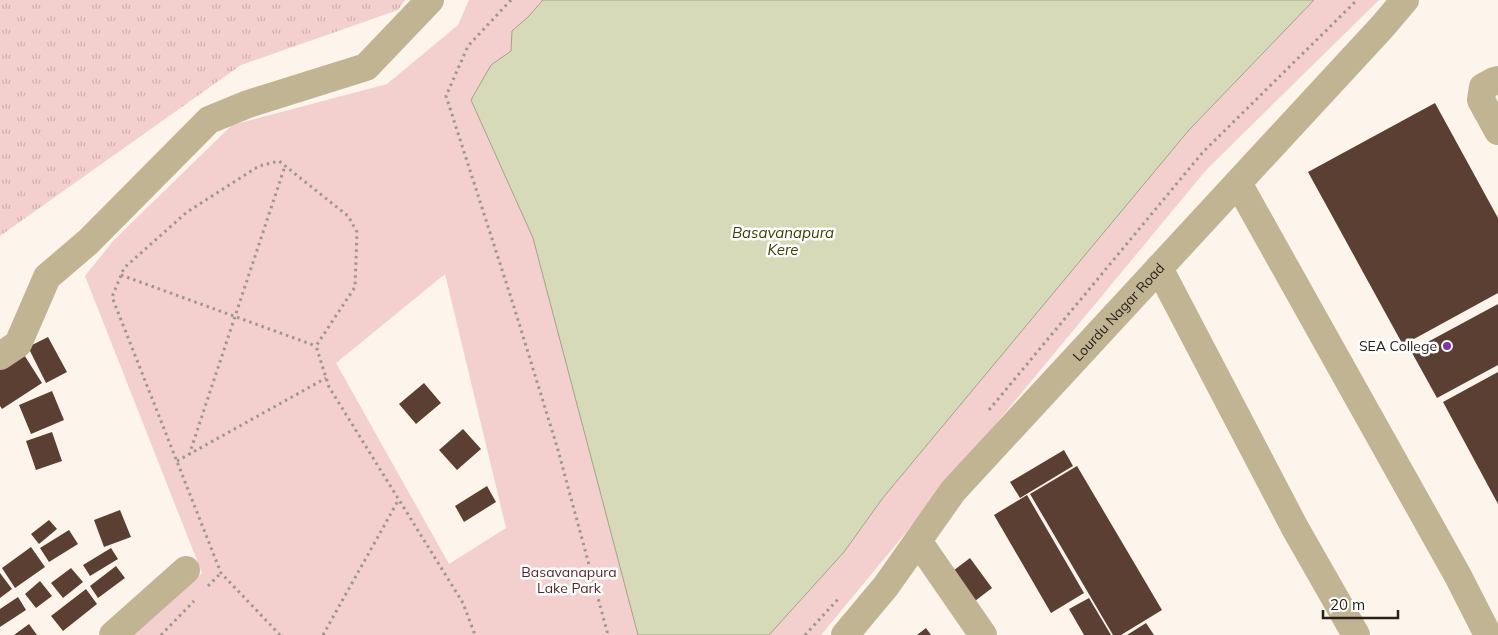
<svg xmlns="http://www.w3.org/2000/svg" width="1498" height="635" viewBox="0 0 1498 635" font-family="Mulish,sans-serif">
	<style>
		.grass { fill: url(#grass-tufts) }
		.park { fill: #f3cfce; fill-rule: evenodd }
		.water { fill: #d6dab8; stroke: #a2a288 }
		.building { fill: #5b3f33 }
		.lines { fill: none; stroke-linecap: round; stroke-linejoin: round }
		.path { stroke: #9f978e; stroke-width: 3; stroke-dasharray: 2.5 4; stroke-linecap: butt }
		.minor { stroke: #c1b493; stroke-width: 28 }
		.poi-dot { fill: #7f35a7; stroke: #fff; stroke-width: 2 }
		.labels { text-anchor: middle; dominant-baseline: central; stroke-width: 5; stroke-linejoin: round; paint-order: stroke }
		.street-label { font-size: 14px; fill: #292119; stroke: #fff }
		.poi-label { font-size: 14px; fill: #292119; stroke: #fff; text-anchor: end }
		.park-label { font-size: 14px; fill: #592627; stroke: #fff }
		.water-label { font-size: 15px; font-style: italic; fill: #3c3e04; stroke: #fff }
	</style>
	<defs>
		<pattern id="grass-tufts" width="24" height="20" patternUnits="userSpaceOnUse" patternTransform="scale(1.25)"><rect width="24" height="20" fill="#f3cfce"/><path d="M3 7l-1-3M5 7V3M7 7l1-3M15 17l-1-3M17 17v-4M19 17l1-3" fill="none" stroke="#d0b1b0"/></pattern>
	</defs>
	<rect width="100%" height="100%" fill="#fdf4eb"/>
	<path class="grass" d="M0 0H405L398 10 241 65 0 236Z"/>
	<path class="park" d="M469 0H543L529 16 511 51 491 65 471 100 533 238 638 635H133L202 573 85 276 113 241 232 125 387 84 458 25ZM445 274 506 528 449 564 336 363Z
		M1314 0H1379L1207 169 821 635H769L844 552 882 499 1189 130Z"/>
	<path class="water" d="M543 0H1314L1189 130 882 499 844 552 769 635H638L533 238 471 100 491 65 511 51 512 31 529 16Z"/>
	<path class="building" d="M1435 103 1498 218V293L1403 345 1308 172Z
		M1498 304V365L1437 398 1411 351Z
		M48 337 67 372 46 383 28 347Z
		M21 350 42 383 2 409 0 406V364Z
		M1498 372V504L1443 402Z
		M424 383 441 403 416 424 399 404Z
		M52 391 64 420 31 434 19 405Z
		M463 429 481 449 457 470 439 450Z
		M52 432 62 461 36 470 26 441Z
		M1064 450 1073 466 1020 498 1010 482Z
		M1077 466 1162 610 1121 635H1113L1030 494Z
		M487 486 496 502 464 522 455 506Z
		M1027 495 1084 593 1051 613 994 515Z
		M120 510 131 537 104 547 94 520Z
		M49 520 57 529 39 544 31 534Z
		M69 530 78 544 49 562 40 548Z
		M31 547 45 567 15 588 2 568Z
		M111 548 118 559 90 576 83 565Z
		M970 558 992 588 971 604 949 574Z
		M116 566 125 578 98 598 90 586Z
		M71 568 83 582 63 598 51 583Z
		M0 573 12 589 0 598Z
		M40 581 52 596 36 608 25 594Z
		M86 589 97 604 63 631 51 616Z
		M18 597 26 610 0 627V609Z
		M1089 598 1111 635H1084L1069 609Z
		M1146 623 1154 635H1127Z
		M29 624 37 635H14Z
		M926 628 931 635H917Z"/>
	<g class="lines">
		<path class="path" d="M511 0 468 46 446 96 514 307 558 450 608 635
			M121 275 316 346
			M989 410 1203 152 1357 0
			M189 455 285 166
			M177 461 326 378
			M208 586 221 573
			M161 635 194 601
			M280 635 221 573 112 297 124 268 187 212 259 166 279 161 348 216 357 232 355 287 316 346 329 387 463 603 475 635
			M323 635 399 499
			M805 635 840 597"/>
		<g class="minor">
			<path d="M1498 80 1494 81 1483 87 1481 100 1498 131"/>
			<path d="M1238 183 1458 576 1488 635"/>
			<path d="M1159 268 1295 528 1356 635"/>
			<path d="M0 356 18 344 47 277 88 242 209 120 248 104 366 67 430 0"/>
			<path d="M918 541 983 635"/>
			<path d="M113 635 186 570"/>
			<path id="s1" d="M845 635 886 586 953 491 1382 27 1405 0"/>
		</g>
	</g>
	<circle class="poi-dot" cx="1447" cy="346" r="5"/>
	<g class="labels">
		<g class="street-label">
			<text stroke="none"><textPath href="#s1" startOffset="424">Lourdu Nagar Road</textPath></text>
		</g>
		<g class="poi-label">
			<text x="1437" y="346">SEA College</text>
		</g>
		<g class="park-label">
			<text x="569" y="572">Basavanapura<tspan x="569" dy="16">Lake Park</tspan></text>
		</g>
		<g class="water-label">
			<text x="783" y="232">Basavanapura<tspan x="783" dy="17">Kere</tspan></text>
		</g>
	</g>
	<path d="M1323 610v8h75v-8" fill="none" stroke="#292119" stroke-width="2.5"/>
	<text x="1330" y="610" font-size="15" fill="#292119" stroke="#ffffff" stroke-width="4" paint-order="stroke">20 m</text>
</svg>
